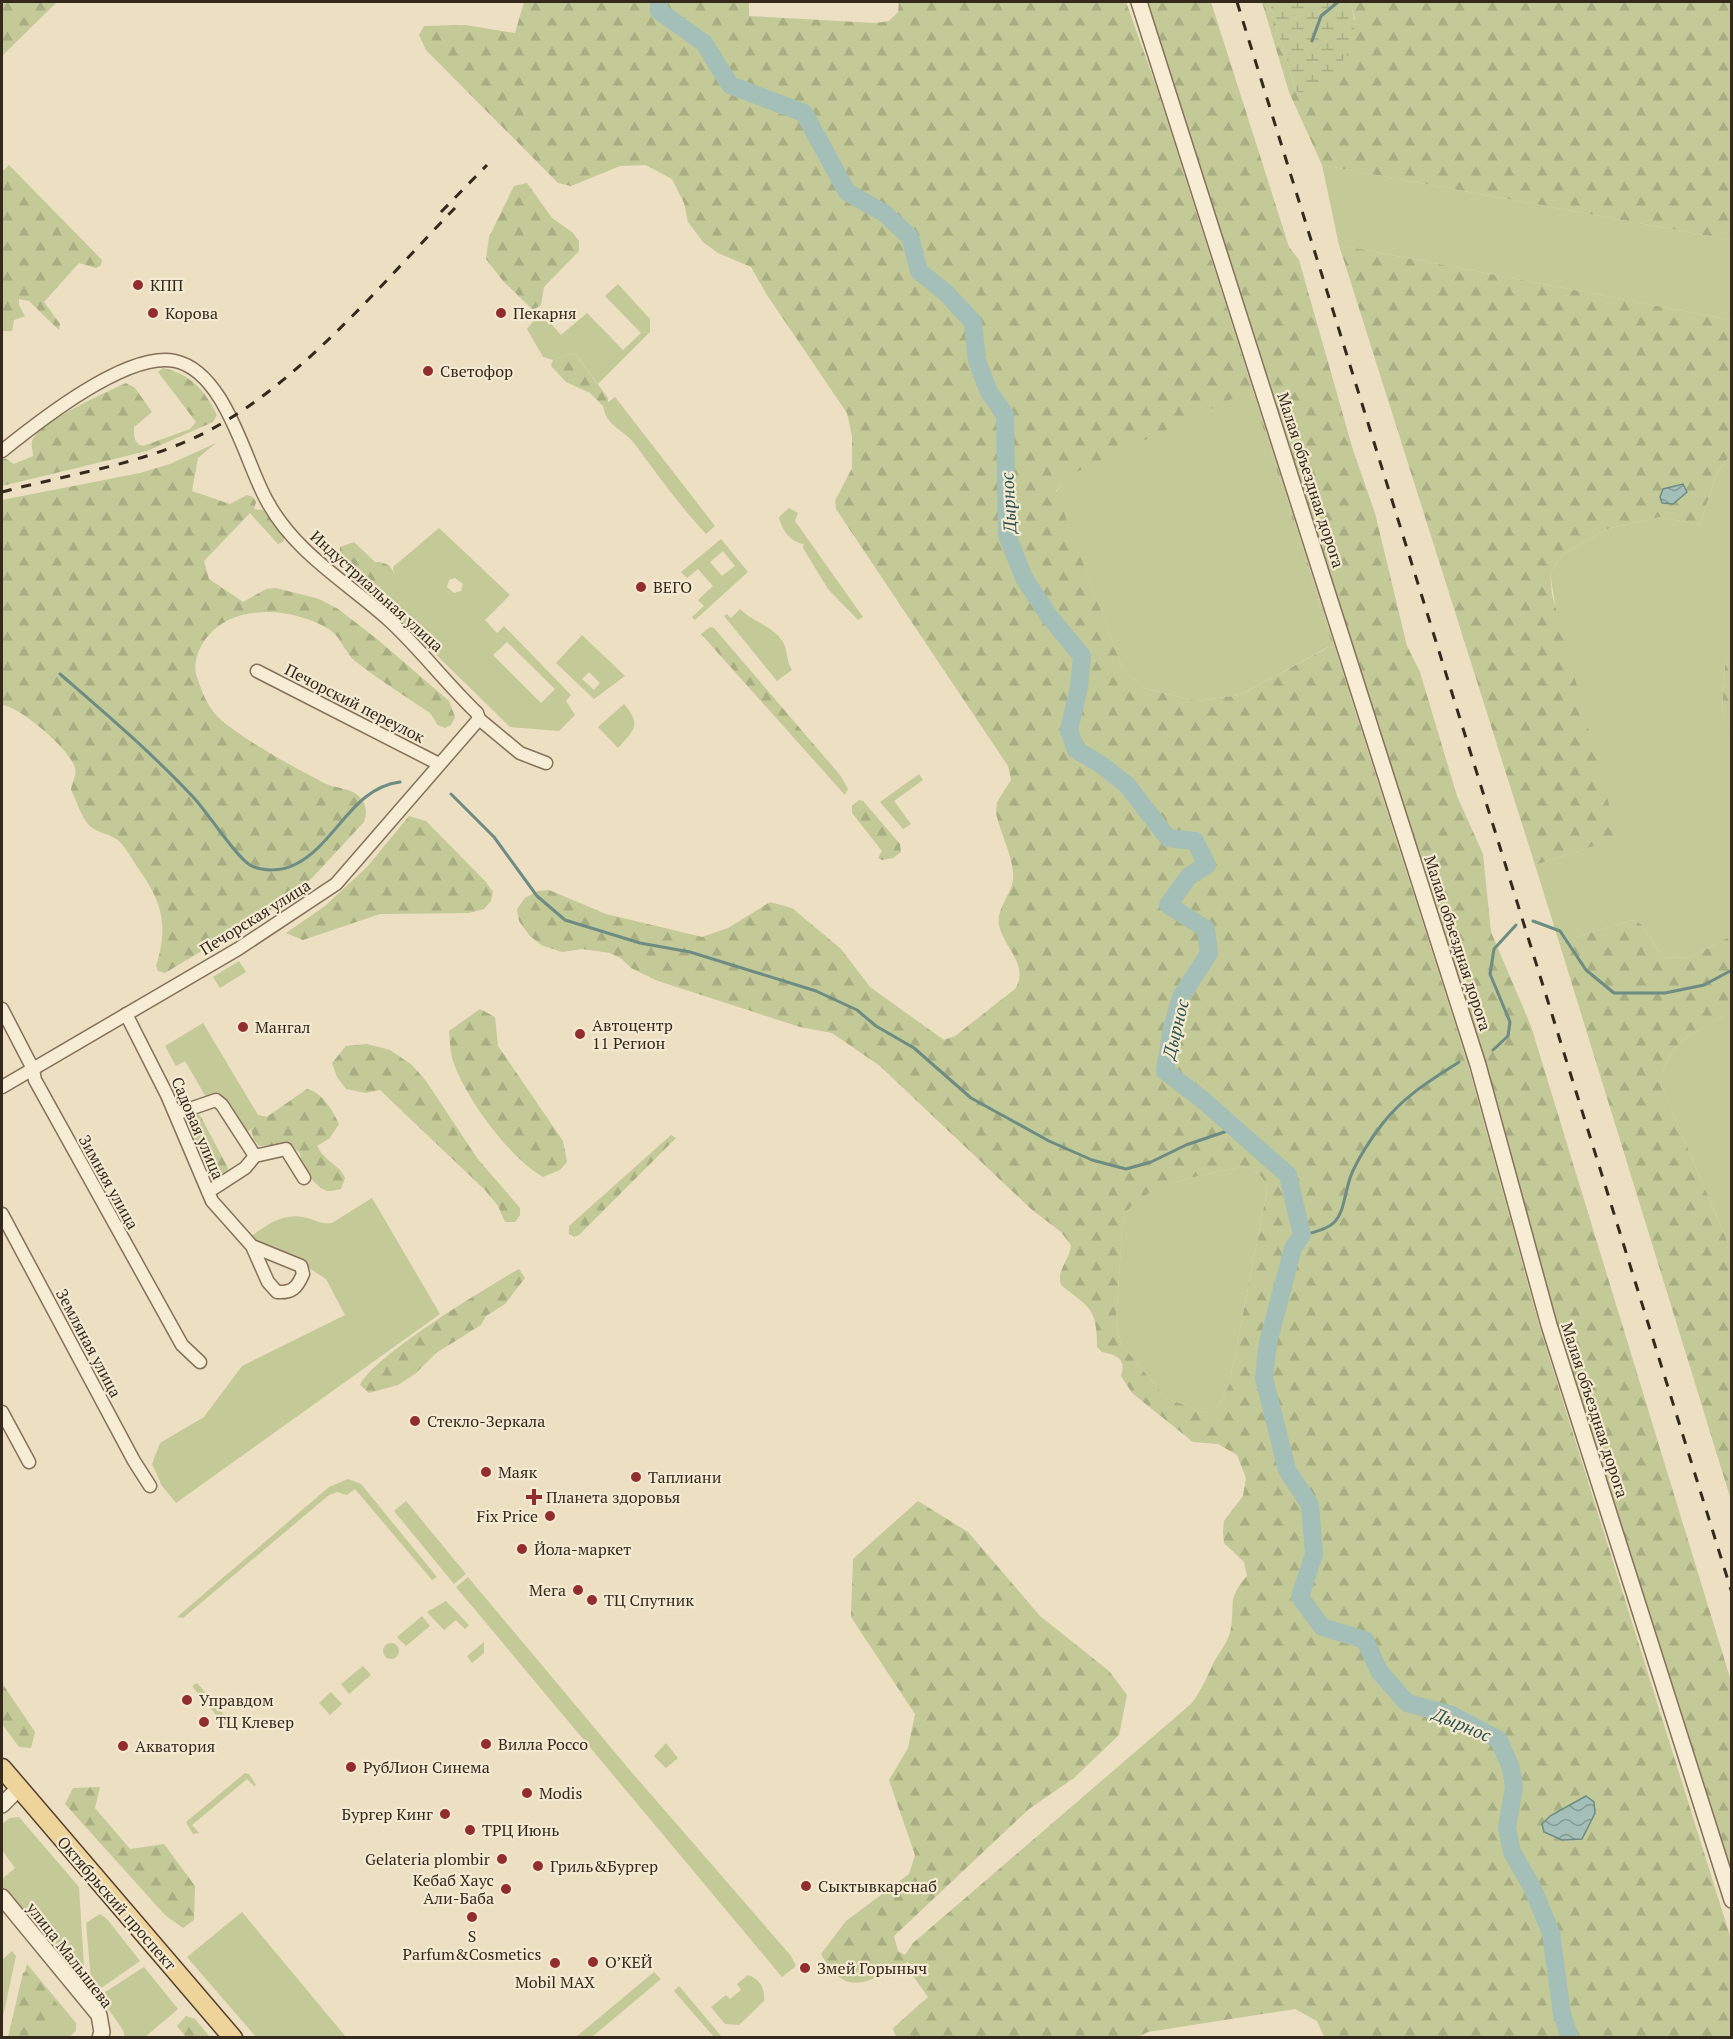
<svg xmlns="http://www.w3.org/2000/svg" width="1733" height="2039" viewBox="0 0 1733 2039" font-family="'PT Serif',serif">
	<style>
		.grass { fill: #c3c997; fill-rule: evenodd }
		.forest { fill: url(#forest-firs); fill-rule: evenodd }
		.wetland { fill: url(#wetland-marsh) }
		.water { fill: url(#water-waves); stroke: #6c8c84; stroke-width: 1.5 }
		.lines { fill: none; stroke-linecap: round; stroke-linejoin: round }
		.stream { stroke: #6c8c84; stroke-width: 3 }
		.river { stroke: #a4bfb7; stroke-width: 18 }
		.minor-casing { stroke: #85715a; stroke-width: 15 }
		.tertiary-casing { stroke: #85715a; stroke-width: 18 }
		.primary-casing { stroke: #533f2e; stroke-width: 21 }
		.minor { stroke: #f7edd5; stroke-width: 12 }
		.tertiary { stroke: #f7edd5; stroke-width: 15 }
		.primary { stroke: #eed49b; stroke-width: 18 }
		.rail { stroke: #35291e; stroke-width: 3; stroke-dasharray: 10 10; stroke-linecap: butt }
		.poi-dot { fill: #922d2d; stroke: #f4ead1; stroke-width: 2 }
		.labels { text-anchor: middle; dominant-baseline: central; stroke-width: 4.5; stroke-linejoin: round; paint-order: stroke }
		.poi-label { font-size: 16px; fill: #35291e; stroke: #f4ead1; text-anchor: start }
		.street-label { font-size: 16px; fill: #35291e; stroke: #f4ead1 }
		.water-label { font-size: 18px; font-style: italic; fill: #2d5552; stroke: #f4ead1 }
	</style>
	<defs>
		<pattern id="forest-firs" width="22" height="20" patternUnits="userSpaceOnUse" patternTransform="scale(1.5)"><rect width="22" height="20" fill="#c3c997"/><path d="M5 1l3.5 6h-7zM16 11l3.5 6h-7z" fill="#a8ad82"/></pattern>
		<pattern id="wetland-marsh" width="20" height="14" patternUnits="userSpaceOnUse" patternTransform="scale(1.5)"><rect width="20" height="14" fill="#c3c997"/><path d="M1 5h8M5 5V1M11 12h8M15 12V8" fill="none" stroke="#a8ad82"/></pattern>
		<pattern id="water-waves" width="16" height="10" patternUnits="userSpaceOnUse" patternTransform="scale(1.5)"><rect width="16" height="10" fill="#a4bfb7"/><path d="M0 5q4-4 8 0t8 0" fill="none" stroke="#869b94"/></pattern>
	</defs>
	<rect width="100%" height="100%" fill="#ecdfc2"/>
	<path class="grass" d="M1322 165 1731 240V320L1339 245Z
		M618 284 650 319V332L598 384 576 355 571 353 553 360 543 357 527 329 541 312 561 335 587 313 623 350 641 333 605 296Z
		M1251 389 1333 648 1328 647 1240 695 1196 701 1144 688 1123 669 1056 492 1067 476Z
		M615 397 715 526 706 534C679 505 657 474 634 443 624 430 606 426 603 406Z
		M1731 454 1732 641 1725 666 1722 713 1732 737 1731 936 1689 958 1663 957 1641 924 1633 920 1559 942 1535 865 1594 846 1550 573 1563 554 1607 529 1660 517 1700 525 1716 475Z
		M789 508 798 513 795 521 863 617 858 620 828 589 803 548 804 544C790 542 782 530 779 517Z
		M439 528 510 595 485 620 497 633 504 626 571 695 566 701 575 715 559 731 510 727 366 586 375 588 394 574 393 567ZM455 578 463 584 461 591 454 593 447 587 449 580ZM507 642 555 689 541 703 493 655Z
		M721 539 748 572 695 620 692 617 704 606 698 600 713 586 698 569 687 578 681 572ZM723 551 735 566 722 576 710 562Z
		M740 609C754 623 772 625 783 642 788 651 786 661 792 670L777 681 724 616 727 614 731 618Z
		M582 635 625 676 594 699 556 663ZM589 672 600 683 594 690 582 679Z
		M624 704C642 725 634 730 618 748L598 727Z
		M919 774 923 780 894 801 911 824 903 829 880 802Z
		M239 961 246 972 220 988 213 977Z
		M1731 1012V1250L1661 1085C1666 1038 1695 1034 1731 1012Z
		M203 1023 258 1115 268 1117 244 1134 206 1097 185 1061 176 1066 165 1046Z
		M1244 1166C1257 1172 1265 1176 1267 1191L1229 1385 1220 1404 1205 1413 1166 1398 1121 1344 1116 1322 1123 1215C1148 1180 1205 1176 1244 1166Z
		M372 1198 440 1314 176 1503 162 1486 152 1464 160 1443 204 1417 242 1366 345 1315 326 1279 303 1264 252 1240 253 1235C267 1224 285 1213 303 1217 314 1219 321 1225 332 1223Z
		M348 1479 361 1484 437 1577 432 1580 355 1489 347 1495 337 1492 329 1495 183 1618 177 1617 329 1487Z
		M406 1501 466 1574 454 1584 394 1511Z
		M468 1577 628 1768 791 1956 796 1966 782 1977 456 1587Z
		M446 1601 469 1625 465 1629 456 1620 444 1630 427 1612Z
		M422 1616 430 1626 406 1646 397 1637Z
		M484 1642V1653L472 1663 467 1656Z
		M383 1651a8 8 0 1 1 16 0a8 8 0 1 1-16 0Z
		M363 1666 371 1675 349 1694 341 1684Z
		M197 1683 232 1724 227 1728 192 1686Z
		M331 1692 342 1704 330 1715 319 1703Z
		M666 1743 678 1758 666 1768 654 1756Z
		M245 1773 249 1774 256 1785 254 1786 247 1779 192 1825 199 1833 193 1834 186 1822Z
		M19 1817 79 1887 85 1983 2 1887V1879L15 1868 2 1850V1824L10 1818Z
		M242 1912 247 1918 346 2037H256L187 1957Z
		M100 1914 107 1919 140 1961 97 1991 91 1980 86 1923Z
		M12 1951 16 1956 2 2021V1960Z
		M27 1964 76 2023V2031L69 2037 8 2038Z
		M144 1967 178 2009 145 2037H125L123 2030 99 1996Z
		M654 1972 661 1979 592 2037H576Z
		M748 1975C760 1979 765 1988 764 2001L739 2025 725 2024 711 2007 726 1995 730 1999 741 1990 737 1984Z
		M679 1986 722 2037H714L674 1991Z"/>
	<path class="forest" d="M2 2H57L2 56Z
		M524 2H749V16L875 23 889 21 898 12 899 2H1126L1156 86 1469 1068 1540 1328 1731 1939V2037H1324L1317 2021 1295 2009 1148 2032 1138 2037H896L893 2028 928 1997 913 1976 908 1962C869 1980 847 2001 821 1954L846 1921 909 1874 915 1855 889 1780 908 1748 915 1714 851 1617 853 1559 918 1501 968 1532 1040 1616 1109 1671 1127 1695 1119 1735 1074 1778 1029 1809 894 1936 898 1951 905 1955 913 1943 1192 1703C1201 1690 1206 1680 1212 1666 1218 1653 1228 1644 1231 1628 1235 1602 1227 1599 1247 1576L1244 1562 1224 1543 1223 1532 1224 1521 1243 1496 1246 1478 1237 1455 1218 1444 1193 1442 1132 1393 1121 1376C1127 1358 1116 1355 1102 1352L1097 1347C1097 1308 1090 1308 1061 1285 1056 1270 1070 1260 1071 1245L1061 1232 1031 1209 880 1066 832 1033 800 1027 658 981 631 968 622 959 610 953 582 949 562 952 541 945 529 935 519 921 517 909 525 898 538 891 549 890 606 914 702 937 728 928 770 902 792 908 841 949 870 987 944 1040 955 1036 1015 989C1029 967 1007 950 1000 929 993 908 1016 893 1013 872 1011 852 1000 832 996 813L997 802 1011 780 1008 766 836 509 835 501 852 468V436L847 413 767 295 751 267 718 253 703 242 688 222 684 203 672 179 646 165 620 166 571 186 558 183 426 50 419 35 424 26 465 25 515 33ZM1251 390 1333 648 1329 647 1240 695 1196 701 1144 688 1123 669 1056 491 1068 476ZM1244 1166C1257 1172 1265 1176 1267 1191L1229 1385 1220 1404 1205 1413 1166 1398 1121 1344 1116 1322 1123 1216C1148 1180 1205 1176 1244 1166Z
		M1146 2H1211L1289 247 1299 260 1353 450 1375 513 1407 646 1420 672 1457 796 1483 854 1491 932 1531 1026 1731 1681V1875L1557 1323 1486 1063 1354 661Z
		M1262 2H1269L1296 91 1301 93 1355 19 1350 2H1731V240L1322 165 1289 92Z
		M9 165 102 260 101 265 96 268 79 263 44 302 60 324 59 330 29 301 19 299V305L25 316 14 320 12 331H2V172Z
		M527 183 552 218 572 232 579 241V251L544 287 541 305 533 310 503 281 486 259 489 237 514 186Z
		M1339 245 1731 320V454L1716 475 1700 525 1660 517 1607 529 1563 554 1550 573 1552 594 1615 827 1613 836 1594 846 1535 865Z
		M571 353 576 355 608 398V404L603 406 590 393 566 382 551 366 553 360Z
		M163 368C190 374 205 390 217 415L213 422 147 451 2 486V460L5 458 14 464 33 456C33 452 31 446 32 442 36 423 107 392 126 383L135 388 152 412 134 427C134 435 133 443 143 446L190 429 196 422 158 372Z
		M216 443 198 458 192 491 230 504 247 495 253 497 256 502 254 509 263 510 285 537 283 542 278 544 250 513 204 561 209 579 243 602 266 589 276 588 319 599 338 609 377 639 449 701 455 717 451 725 445 728 438 725 430 713C405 696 379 680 355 661 345 653 341 637 330 630 296 608 236 602 208 636 199 647 192 663 197 677 202 692 207 706 218 717 238 737 299 770 326 784 335 788 348 788 356 794 366 802 368 811 364 822L312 878 277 906 165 973 158 971 156 966C169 925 162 902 138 868 132 859 126 848 119 841 111 834 98 833 91 827 82 820 77 801 71 790 72 783 77 775 75 768 71 750 19 706 2 705V500L140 473 170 464Z
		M354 542 375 562C384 562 391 564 394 574 373 603 357 574 340 557V547Z
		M710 627 714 628 840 775 848 789 845 795 701 634Z
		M1731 641 1732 737H1731L1722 713 1725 666Z
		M859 800 863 801 900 844 901 852 893 858 882 860 878 858 882 851 852 813V806Z
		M409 816 426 821 486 882 493 892 491 901 484 909 469 913 380 914 303 940 286 933 325 906 367 867Z
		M1633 920 1641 924 1663 957 1689 958 1731 936V1012C1695 1034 1666 1038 1661 1085L1731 1250V1500L1559 942Z
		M480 1009 495 1017 498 1046 563 1141 567 1162 560 1170 543 1177C508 1156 468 1101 454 1064 450 1054 450 1041 449 1031Z
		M367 1044 390 1050 412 1065 426 1081 477 1158 520 1208V1215L515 1222H505L498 1206 485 1190 380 1090 366 1093 346 1089 337 1077 332 1063 346 1046Z
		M307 1089C322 1092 333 1111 339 1124L330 1138 317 1146C326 1163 340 1165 345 1178L341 1189C335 1190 328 1193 323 1189 313 1184 300 1164 300 1153L289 1144 259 1146 254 1140 251 1130 258 1123Z
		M195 1112 201 1117 228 1168 227 1174 214 1182C201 1164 187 1137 186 1115Z
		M671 1135 676 1138 579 1235 574 1237 569 1234V1226L578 1218Z
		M519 1269 525 1278 505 1304 486 1316 481 1325 436 1353 415 1374 398 1385 369 1393 360 1385C373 1356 487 1287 519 1269Z
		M2 1683 35 1732 31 1748 19 1747 2 1724Z
		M100 1787 95 1808 130 1849 164 1844 195 1886 194 1920 183 1928 165 1915 65 1804 73 1788Z
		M27 1971 33 1973 63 2012 32 2037H8L23 1973Z
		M186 2016 195 2019 210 2037H186L177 2026Z"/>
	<path class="wetland" d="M1269 2H1350C1365 48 1339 72 1301 94L1296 91Z"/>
	<path class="water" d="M1683 484 1687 492 1673 504 1662 503 1660 497 1663 489Z
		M1586 1796 1594 1802 1595 1813 1582 1839 1562 1840 1544 1832 1542 1824 1550 1816Z"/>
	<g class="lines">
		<path class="stream" d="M1312 41 1321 16 1338 2
			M60 674C106 714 152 753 194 798 208 813 236 857 250 865 262 872 282 871 294 865 336 845 351 788 400 782
			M451 794 494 837 537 896 565 920 640 943 690 952 816 991 857 1010 876 1026 914 1048 971 1098 1049 1141 1092 1160 1126 1169 1151 1162 1186 1145 1233 1129
			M1533 921 1560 931 1586 970 1614 993H1665L1704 985 1732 970
			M1493 1050 1508 1036 1510 1022 1490 974 1494 949 1516 925
			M1302 1235C1346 1226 1339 1215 1350 1178 1356 1161 1372 1137 1383 1123 1404 1096 1431 1080 1459 1062"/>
		<path class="river" d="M659 2V11L704 43 730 85 804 113 847 192 884 213 910 237 919 271 946 293 973 322 977 361 989 392 1005 415 1007 535 1024 578 1049 616 1082 656 1079 687 1069 730 1076 750 1099 763 1127 785 1168 838 1195 841 1207 865 1189 876 1168 905 1206 929 1209 953 1181 997 1172 1028 1165 1071 1203 1100 1288 1175 1302 1235 1293 1248 1268 1343 1264 1378 1287 1470 1310 1505 1314 1554 1300 1597 1322 1627 1365 1640 1379 1671 1407 1703 1452 1715 1499 1740 1511 1768 1514 1787 1507 1828 1512 1852 1533 1889 1551 1933 1562 2014 1570 2038"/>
		<g class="minor-casing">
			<path id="minor" d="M2 451C38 422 127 351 175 361 226 372 245 462 267 501 295 553 347 582 390 621 421 650 446 683 477 713L479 719 336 884 238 949 2 1087
				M257 671 439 764
				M479 719 520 753 546 763
				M2 1009 33 1069 35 1080 182 1345 200 1362
				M126 1014 167 1095 212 1201 252 1246 268 1282 277 1292C292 1293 297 1288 303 1274L301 1266 252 1246
				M175 1114 216 1100 222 1105 255 1156 245 1168 208 1192
				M255 1156 286 1149 304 1178
				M2 1214 134 1461 150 1486
				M2 1412 29 1462"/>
		</g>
		<g class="tertiary-casing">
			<path id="tertiary" d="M1139 2 1478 1065 1549 1325 1732 1900
				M2 1805 19 1788
				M2 1897 99 2015 102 2032 100 2038"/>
		</g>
		<g class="primary-casing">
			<path id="primary" d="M2 1768 233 2038"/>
		</g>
		<use href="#minor" class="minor"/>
		<use href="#tertiary" class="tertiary"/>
		<use href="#primary" class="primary"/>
		<path class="rail" d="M1237 2 1732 1593
			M441 212 487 165
			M2 492C65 475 133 466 194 438 293 392 379 286 455 208"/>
	</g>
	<g class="poi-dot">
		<circle cx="138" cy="285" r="6"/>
		<circle cx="153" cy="313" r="6"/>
		<circle cx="501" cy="313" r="6"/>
		<circle cx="428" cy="371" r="6"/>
		<circle cx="641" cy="587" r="6"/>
		<circle cx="243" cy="1027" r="6"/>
		<circle cx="580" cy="1034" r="6"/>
		<circle cx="415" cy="1421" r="6"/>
		<circle cx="486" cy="1472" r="6"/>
		<circle cx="636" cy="1477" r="6"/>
		<path d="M531 1488h6v6h6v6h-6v6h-6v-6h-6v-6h6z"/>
		<circle cx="550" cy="1516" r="6"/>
		<circle cx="522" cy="1549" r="6"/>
		<circle cx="578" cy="1590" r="6"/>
		<circle cx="592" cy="1600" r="6"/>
		<circle cx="187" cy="1700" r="6"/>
		<circle cx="204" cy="1722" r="6"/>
		<circle cx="486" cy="1744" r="6"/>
		<circle cx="123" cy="1746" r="6"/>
		<circle cx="351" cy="1767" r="6"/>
		<circle cx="527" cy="1793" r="6"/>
		<circle cx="445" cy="1814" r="6"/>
		<circle cx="470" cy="1830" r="6"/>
		<circle cx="502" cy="1859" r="6"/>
		<circle cx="538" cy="1866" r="6"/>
		<circle cx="806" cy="1886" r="6"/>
		<circle cx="506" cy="1889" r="6"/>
		<circle cx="472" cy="1917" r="6"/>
		<circle cx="593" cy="1962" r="6"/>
		<circle cx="555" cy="1963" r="6"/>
		<circle cx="805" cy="1968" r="6"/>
	</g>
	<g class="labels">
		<g class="poi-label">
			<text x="150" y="285">КПП</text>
			<text x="165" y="313">Корова</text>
			<text x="513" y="313">Пекарня</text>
			<text x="440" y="371">Светофор</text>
			<text x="653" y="587">ВЕГО</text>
			<text x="592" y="1025">Автоцентр<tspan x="592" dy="18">11 Регион</tspan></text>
			<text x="255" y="1027">Мангал</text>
			<text x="427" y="1421">Стекло-Зеркала</text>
			<text x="498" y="1472">Маяк</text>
			<text x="648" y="1477">Таплиани</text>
			<text x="546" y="1497">Планета здоровья</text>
			<text x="538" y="1516" text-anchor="end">Fix Price</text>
			<text x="534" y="1549">Йола-маркет</text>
			<text x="566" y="1590" text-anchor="end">Мега</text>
			<text x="604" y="1600">ТЦ Спутник</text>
			<text x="199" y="1700">Управдом</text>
			<text x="216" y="1722">ТЦ Клевер</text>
			<text x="498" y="1744">Вилла Россо</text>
			<text x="135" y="1746">Акватория</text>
			<text x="363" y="1767">РубЛион Синема</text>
			<text x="539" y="1793">Modis</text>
			<text x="433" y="1814" text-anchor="end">Бургер Кинг</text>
			<text x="482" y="1830">ТРЦ Июнь</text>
			<text x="490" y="1859" text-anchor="end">Gelateria plombir</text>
			<text x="550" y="1866">Гриль&amp;Бургер</text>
			<text x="494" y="1880" text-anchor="end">Кебаб Хаус<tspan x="494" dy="18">Али-Баба</tspan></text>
			<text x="818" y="1886">Сыктывкарснаб</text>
			<text x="472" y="1936" text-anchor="middle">S<tspan x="472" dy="18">Parfum&amp;Cosmetics</tspan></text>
			<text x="605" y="1962">О’КЕЙ</text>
			<text x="817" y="1968">Змей Горыныч</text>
			<text x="555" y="1982" text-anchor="middle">Mobil MAX</text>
		</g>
		<g class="street-label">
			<text transform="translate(1311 480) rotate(72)">Малая объездная дорога</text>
			<text transform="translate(377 591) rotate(42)">Индустриальная улица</text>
			<text transform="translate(355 703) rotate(27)">Печорский переулок</text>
			<text transform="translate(255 917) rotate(-32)">Печорская улица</text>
			<text transform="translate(1458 943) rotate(72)">Малая объездная дорога</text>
			<text transform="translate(198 1128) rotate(67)">Садовая улица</text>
			<text transform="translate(109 1182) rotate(61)">Зимняя улица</text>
			<text transform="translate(89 1343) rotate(62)">Земляная улица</text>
			<text transform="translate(1595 1410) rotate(72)">Малая объездная дорога</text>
			<text transform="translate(117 1903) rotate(49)">Октябрьский проспект</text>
			<text transform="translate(70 1955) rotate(52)">улица Малышева</text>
		</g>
		<g class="water-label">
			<text transform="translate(1008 503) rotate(-93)">Дырнос</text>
			<text transform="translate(1175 1029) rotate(-76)">Дырнос</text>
			<text transform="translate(1462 1724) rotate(23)">Дырнос</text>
		</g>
	</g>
	<rect width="1733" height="2039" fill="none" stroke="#35291e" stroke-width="6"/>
</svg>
